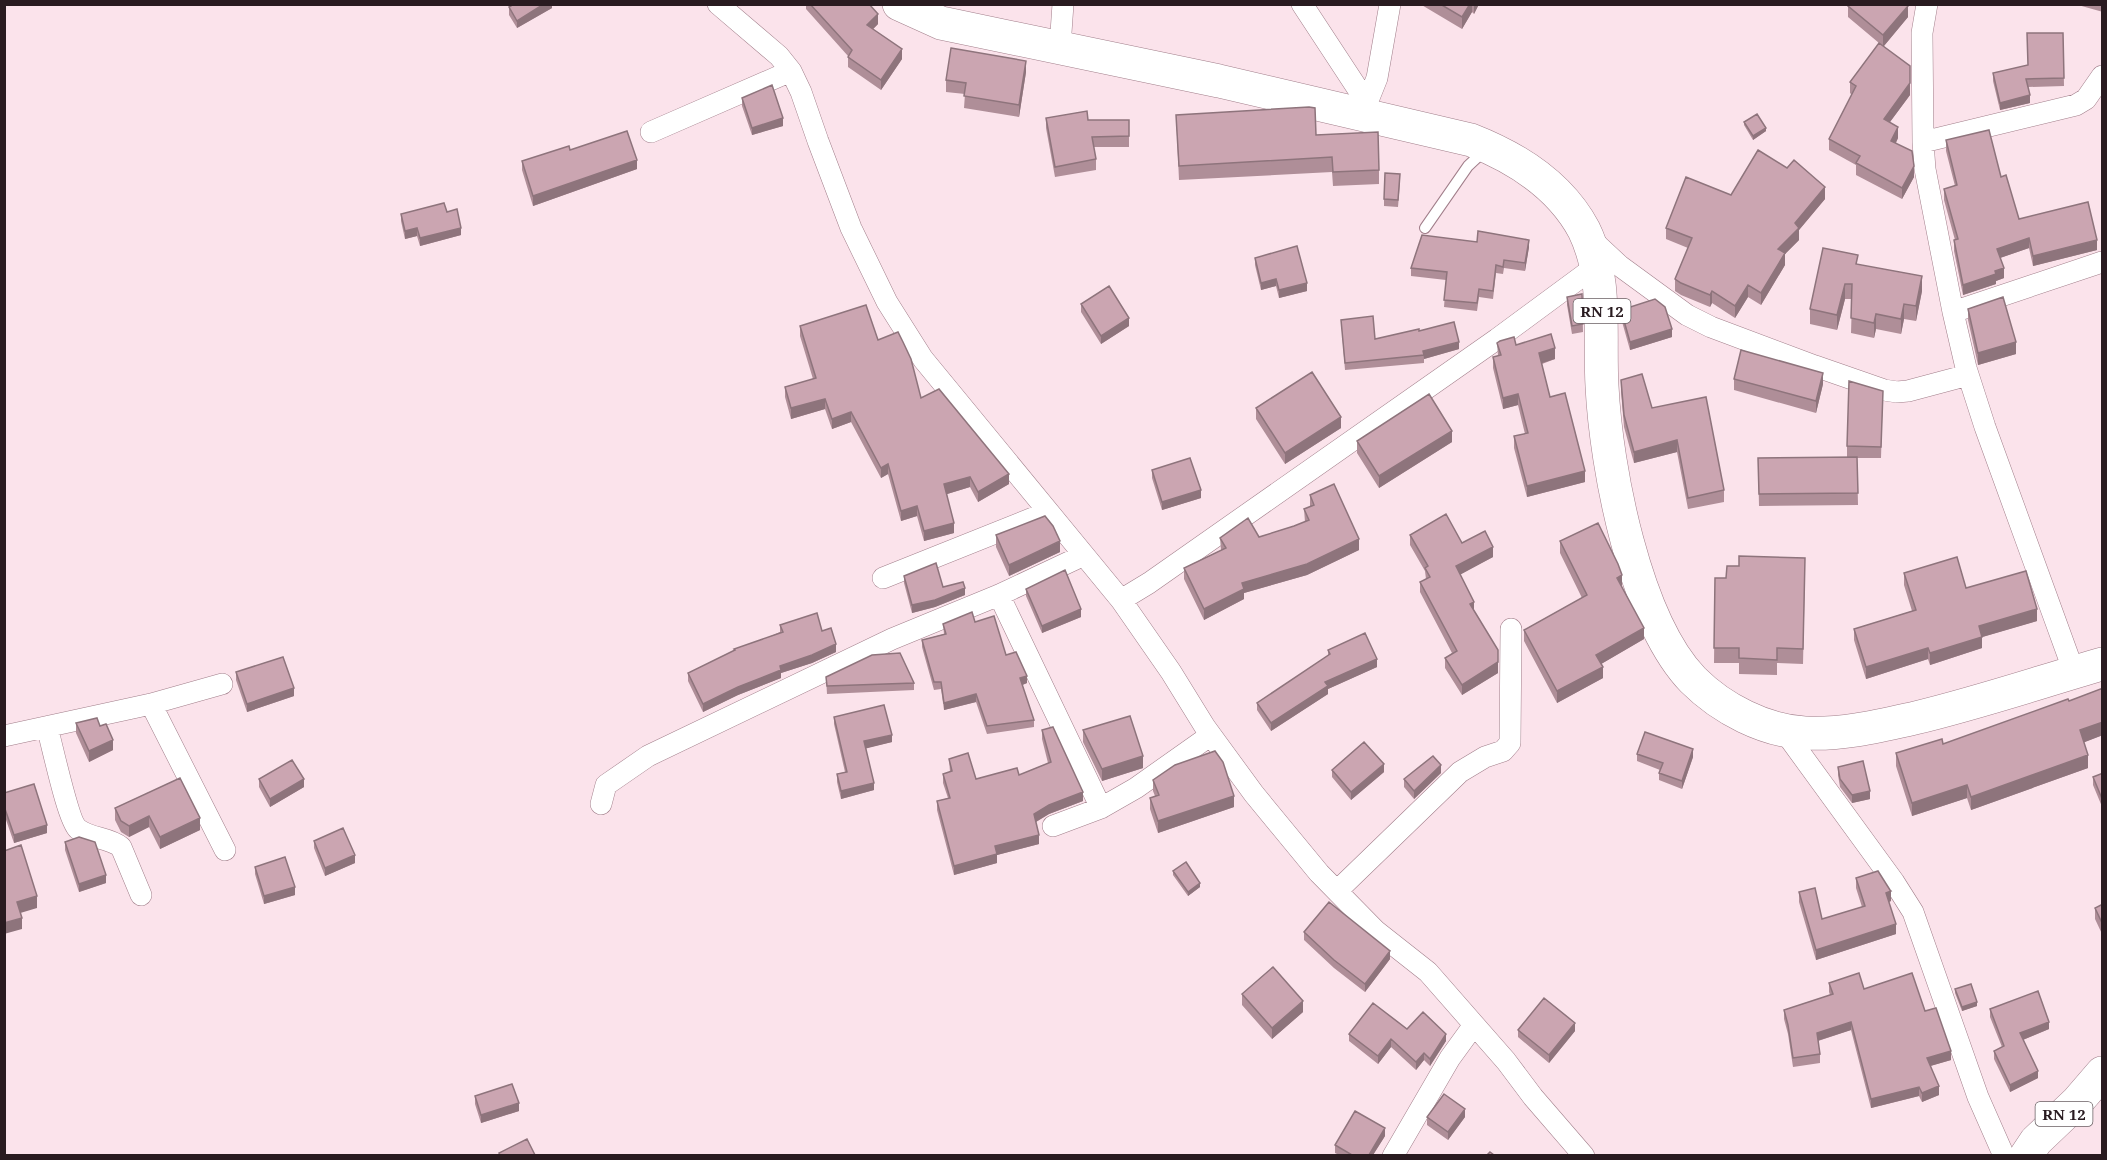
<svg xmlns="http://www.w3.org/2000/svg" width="2107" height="1160" viewBox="0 0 2107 1160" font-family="'Noto Serif',serif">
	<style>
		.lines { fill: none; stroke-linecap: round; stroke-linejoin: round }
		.lane-casing { stroke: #a17e8a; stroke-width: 12 }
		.street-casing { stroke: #a17e8a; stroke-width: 22 }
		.primary-casing { stroke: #a17e8a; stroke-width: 34 }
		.lane { stroke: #fff; stroke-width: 10 }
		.street { stroke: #fff; stroke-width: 21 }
		.primary { stroke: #fff; stroke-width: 33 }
		.wall { fill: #af8e98 }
		.shaded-wall { fill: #8e747c }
		.building { fill: #cba5b1; stroke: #8e747c; stroke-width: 1.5 }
		.labels { text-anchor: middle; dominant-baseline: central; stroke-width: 4.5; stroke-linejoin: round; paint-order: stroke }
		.shield { fill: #fff; stroke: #695f63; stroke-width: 1.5 }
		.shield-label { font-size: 15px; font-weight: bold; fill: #291b20 }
	</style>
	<rect width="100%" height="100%" fill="#fbe3eb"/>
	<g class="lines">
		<g class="lane-casing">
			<path id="lane" d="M1425 228 1468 166 1484 151"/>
		</g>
		<g class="street-casing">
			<path id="street" d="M718 4 779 56 791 71 801 92 818 141 851 228 887 302 923 359 1121 600 1171 672 1205 727 1254 794 1319 873 1376 931 1428 972 1506 1061 1533 1097 1584 1156
				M1302 4 1367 103 1373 116
				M1927 4 1922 33 1923 142 1925 169 1953 312 1966 368 1985 427 2074 672
				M1060 47 1063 4
				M1367 103 1377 78 1390 4
				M651 132 791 71
				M1923 142 2076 105 2086 99 2102 76
				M1591 239 1620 266 1687 315 1711 327 1815 366 1884 390 1897 392 1908 391 1968 375
				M1953 312 2102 262
				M883 578 1048 512
				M999 595 1101 808
				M1121 600 1149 583 1497 339 1596 266
				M151 704 225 850
				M47 727C52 744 68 821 78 829 91 839 108 837 121 847L141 895
				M1784 731 1894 882 1913 912 1978 1097 2004 1156
				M4 736 151 704 222 684
				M601 804 606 785 648 756 892 639 999 595 1084 555
				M1053 826 1101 808 1136 788 1211 735
				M1337 891 1460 772 1485 757 1503 751 1510 743 1511 629
				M1393 1156 1450 1058 1474 1025"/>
		</g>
		<g class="primary-casing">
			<path id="primary" d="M899 4 941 23 1219 81 1471 140C1517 158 1560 185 1584 230 1608 279 1599 334 1602 386 1606 468 1635 620 1693 680 1722 709 1765 731 1805 733 1842 735 1879 726 1915 718 1978 703 2040 682 2102 664
				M2026 1156 2036 1141 2077 1102 2102 1073"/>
		</g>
		<use href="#lane" class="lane"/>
		<use href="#street" class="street"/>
		<use href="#primary" class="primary"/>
	</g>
	<path class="wall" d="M552 4V8L517 28 509 15V7Z
		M806 4H869L878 24 873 29 902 59 881 90 848 67V56L806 9Z
		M1420 4H1479L1474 14 1472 12 1462 29Z
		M2103 4V12L2078 5V4Z
		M1848 6 1908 17 1884 46 1910 95 1890 122 1898 138 1896 143 1914 177 1902 199 1856 175V165L1829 150V139L1852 95 1850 93V82L1879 43 1848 17Z
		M2063 33 2064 86 2028 87 2030 103 2000 110 1993 81V73L2028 65Z
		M1026 72 1019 117 964 108 965 94 946 92V80Z
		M742 98 783 126 752 135 742 106Z
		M1176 115 1316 135 1379 170V184L1333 186 1332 172 1179 180Z
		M1046 118 1088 120H1129V147H1093L1096 159V170L1055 177 1046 128Z
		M1744 122 1766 131 1753 140 1744 125Z
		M1946 140 2001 177 2019 219 2097 250 2033 266 2029 248 2000 258 2004 278 1996 281V284L1963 295 1954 251V240H1955L1944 200V189L1955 186 1946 151Z
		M570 150 637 169 533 206 522 170V161Z
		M1400 182 1398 207 1384 206V199Z
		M1731 195 1825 199 1799 230V240L1785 254V265L1761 305 1748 297 1735 318 1712 303 1710 307 1681 295 1675 291V279L1688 248 1666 239V228Z
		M447 212 461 235 420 246 417 236 405 239 401 221V214Z
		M1477 242 1529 247 1525 271 1504 268 1503 274 1496 273 1493 299 1479 297 1477 311 1444 307 1446 280 1411 276V268Z
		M1255 258 1307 291 1279 298 1276 286 1261 290 1255 265Z
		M1858 265 1922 291 1916 321 1904 319 1901 334 1876 329 1874 338 1851 333 1852 299H1845L1837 330 1810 324V309Z
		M1582 294 1583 332 1572 334 1567 305V297Z
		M1081 304 1129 326 1101 344 1081 312Z
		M1968 309 2016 354 1978 365 1968 320Z
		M1621 310 1672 337 1630 350 1621 318Z
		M1341 320 1375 339 1419 331 1459 349 1424 359V363L1345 370Z
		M800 326 878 340 921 398 1009 484 978 502 970 487 947 494 954 533 924 541 917 516 901 521 888 474 881 478 851 422 832 429 825 409 791 419 785 397V387L813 379 800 336Z
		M1497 343 1516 345 1555 359 1542 364 1550 397 1585 482 1527 497 1514 448V436L1525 434 1518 405 1503 409 1493 368V357L1498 356Z
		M1734 379 1823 384 1816 413 1734 390Z
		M1621 380 1724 490V502L1688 509 1677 452 1634 463 1624 427 1621 391Z
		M1883 391 1881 458H1857L1858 505 1759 506 1758 458 1847 457V446Z
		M1256 408 1341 428 1285 464 1256 419Z
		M1357 441 1452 442 1379 488 1357 453Z
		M1152 470 1201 498 1162 510 1152 478Z
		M1310 495 1359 550 1307 575 1244 593V599L1204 620 1184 579V568L1221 550 1220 538 1259 537 1294 526 1305 522 1304 509 1310 507Z
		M996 535 1060 552 1009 576 996 547Z
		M1410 535 1462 543 1493 557 1460 574 1474 612 1498 650V673L1462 695 1445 668V658L1452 653 1420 592V582L1426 579 1425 571 1410 545Z
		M1560 541 1622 587 1644 639 1601 664 1603 678 1557 703 1524 641V630L1582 598 1560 553Z
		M1805 573 1803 664 1777 663V675L1739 674V663H1714L1715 578H1726Z
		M1904 573 1966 588 2037 621 1982 637V648L1930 665 1928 659 1866 679 1854 640V629L1912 611 1904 585Z
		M904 576 943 587 965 595 935 607 912 613 904 583Z
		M1026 589 1081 617 1042 633 1026 596Z
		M975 622 1006 655 1027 683 1022 685 1034 720V727L987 734 976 702 944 710 941 689 934 690 922 647V640L944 634 943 624Z
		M780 625 822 631 836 652 812 663 781 673V678L738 695 703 712 688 681V673L780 632Z
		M1328 650 1377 667 1328 689V694L1271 731 1257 710V703L1328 656Z
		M236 672 294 696 247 712 236 680Z
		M826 677 914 683V690L827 694Z
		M2103 688V735L2084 742 2088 768 1971 810 1967 798 1912 816 1896 766V753L1943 744 2069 701Z
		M834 717 892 742 866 748 874 790 841 799 837 782V774L845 772 834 724Z
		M76 723 100 726 113 750 89 762 76 733Z
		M1042 730 1083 801 1049 814 1036 822 1039 844 997 855V863L954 875 937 810V801L948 798 943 783V774L950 772 949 759 976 779 1019 775 1048 763 1042 739Z
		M1083 730 1143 768 1102 781 1083 742Z
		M1637 754 1693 757 1682 789 1659 780V773L1660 770 1637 761Z
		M1838 767 1870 799 1852 803 1840 787 1838 775Z
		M1332 770 1384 772 1351 800 1332 777Z
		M1441 773 1414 799 1404 787V779Z
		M2103 773V809L2093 785V777Z
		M180 778 200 830 160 849 149 827 129 837 121 832 115 820V808Z
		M259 779 304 787 270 807 259 787Z
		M1153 780 1234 807 1158 833 1150 809V798L1155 796 1153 791Z
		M4 793 47 833 14 843 4 814Z
		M314 841 355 863 325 876 314 848Z
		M65 842 106 883 79 892 65 850Z
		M255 867 295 895 264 904 255 874Z
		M1173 871 1200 887 1188 896 1173 875Z
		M1856 878 1891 901 1889 902 1896 934 1816 960 1799 902V892L1822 919 1862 907 1856 888Z
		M2103 904V936L2095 919V908Z
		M1304 932 1390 959 1365 992 1334 968 1304 940Z
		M1829 983 1864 989 1925 1011 1951 1060 1930 1066 1939 1095 1922 1102 1919 1096 1871 1108 1851 1030 1818 1041 1820 1054V1063L1793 1067 1788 1034 1784 1019V1010L1830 995 1829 992Z
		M1955 989 1977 1006 1962 1011 1955 993Z
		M1242 994 1303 1012 1272 1039 1242 1005Z
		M1990 1009 2049 1029 2023 1040 2038 1078 2010 1092 1994 1059V1051L2002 1047 1990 1017Z
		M1407 1029 1446 1041 1430 1066 1424 1060 1416 1070 1391 1047 1378 1064 1349 1041V1034Z
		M1518 1030 1575 1031 1549 1063 1518 1037Z
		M475 1096 519 1111 481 1123 475 1104Z
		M1427 1117H1465L1448 1140 1427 1125Z
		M1385 1136 1373 1155H1339L1335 1153V1145Z"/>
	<path class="shaded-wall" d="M544 4H552V8L517 28V21Z
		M1470 4H1472V12L1462 29V17Z
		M1474 4H1479L1474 14Z
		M1908 6V17L1883 47V35Z
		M878 14V24L867 35V25Z
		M902 49V59L881 90V80Z
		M1026 61V72L1019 117V105Z
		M1910 83V95L1884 130V119Z
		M2030 95V103L2000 110V103Z
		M783 118V126L752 135V128Z
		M1898 127V138L1891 152V141Z
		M1766 128V131L1753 140V136Z
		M637 160V169L533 206V196Z
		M1914 166V177L1902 199V188Z
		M1825 187V199L1799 230V240L1785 254V265L1761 305V293L1778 249 1795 223Z
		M417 228V236L405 239V231Z
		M461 228V235L420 246V238Z
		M2029 238V248L1997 259V249Z
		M1529 240V247L1525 271V263Z
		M2097 240V250L2033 266V256Z
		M2004 268V278L1996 281V284L1963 295V285L1995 271Z
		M1922 276V291L1916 321V306Z
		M1276 279V286L1261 290V283Z
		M1307 283V291L1279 298V290Z
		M1845 284V299L1837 330V315Z
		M1748 285V297L1735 318V306Z
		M1712 291V303L1710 307V295Z
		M1904 304V319L1901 334V319Z
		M1876 314V329L1874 338V323Z
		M1129 318V326L1101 344V336Z
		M1672 329V337L1630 350V342Z
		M1459 342V349L1424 359 1423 351Z
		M2016 342V354L1978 365V353Z
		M1555 348V359L1539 364V353Z
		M1823 373V384L1816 413V401Z
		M1518 394V405L1503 409V398Z
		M825 399V409L791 419V408Z
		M851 412V422L832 429V419Z
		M1341 417V428L1285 464V453Z
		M1452 431V442L1379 488V476Z
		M1677 440V452L1634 463V452Z
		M888 464V474L881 478V468Z
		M1585 471V482L1527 497V486Z
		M1009 474V484L978 502V492Z
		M970 477V487L944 495V484Z
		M1201 490V498L1162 510V502Z
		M917 506V516L901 521V511Z
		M954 523V533L924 541V531Z
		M1359 539V550L1307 575 1244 593V599L1204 620V609L1242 583Z
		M1060 541V552L1009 576V565Z
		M1493 547V557L1456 577V566Z
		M1622 575V587L1617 578Z
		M965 588V595L935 607 912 613V605Z
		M1474 602V612L1470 604Z
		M1081 609V617L1042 633V626Z
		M2037 609V621L1979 638V626Z
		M1644 628V639L1596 667V655Z
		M1982 637V648L1930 665V653Z
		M836 644V652L812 663 781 673V678L738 695 703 712V704L780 666Z
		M1928 648V659L1866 679V667Z
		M1377 659V667L1328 689V694L1271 731V723L1325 682Z
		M1498 662V673L1462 695V685Z
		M1603 667V678L1557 703V691Z
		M1027 676V683L1020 686V678Z
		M294 688V696L247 712V704Z
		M976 694V702L944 710V703Z
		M2103 722V735L2080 744V730Z
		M892 735V742L864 749V741Z
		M113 740V750L89 762V751Z
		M1693 749V757L1682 789V781Z
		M2088 755V768L1971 810V797Z
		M1143 756V768L1102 781V769Z
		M1384 764V772L1351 800V792Z
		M1441 765V773L1414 799V791Z
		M304 779V787L270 807V799Z
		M874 783V790L841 799V791Z
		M1967 785V798L1912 816V803Z
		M1870 791V799L1852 803V795Z
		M1083 792V801L1049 814 1034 823V814L1049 805Z
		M1234 796V807L1158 833V821Z
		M149 816V827L129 837V826Z
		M200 818V830L160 849V837Z
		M47 825V833L14 843V835Z
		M1039 835V844L997 855V863L954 875V866L995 846Z
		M355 855V863L325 876V868Z
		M106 875V883L79 892V884Z
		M1200 883V887L1188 896V892Z
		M295 887V895L264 904V896Z
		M1891 891V901L1886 903V893Z
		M37 896V908L17 914V902Z
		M22 918V929L4 934V923Z
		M1896 924V934L1816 960V950Z
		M1390 951V959L1365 992V984Z
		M1303 1001V1012L1272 1039V1028Z
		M1977 1002V1006L1962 1011V1007Z
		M1851 1022V1030L1817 1041V1033Z
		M2049 1022V1029L2020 1041V1033Z
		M1575 1023V1031L1549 1063V1055Z
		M1446 1034V1041L1430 1066V1059Z
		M1391 1039V1047L1378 1064V1056Z
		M1951 1051V1060L1927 1067V1058Z
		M1424 1053V1060L1416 1070V1062Z
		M2038 1071V1078L2010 1092V1085Z
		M1939 1086V1095L1922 1102V1093Z
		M1919 1087V1096L1871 1108V1099Z
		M519 1103V1111L481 1123V1115Z
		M1465 1109V1117L1448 1140V1132Z
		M1385 1128V1136L1373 1155H1369Z"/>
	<path class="building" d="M514 4H544L517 21 509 7Z
		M810 4H869L878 14 867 25 902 49 881 80 848 57 852 50Z
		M1440 4H1470L1462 17Z
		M1849 4H1906L1908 6 1883 35 1848 6Z
		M2027 33H2063L2064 78 2026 79 2030 95 2000 103 1993 73 2028 65Z
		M1879 43 1910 66V83L1884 119 1898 127 1891 141 1912 151 1914 166 1902 188 1856 163 1860 156 1829 139 1856 86 1850 82Z
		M951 48 1026 61 1019 105 964 96 966 83 946 80Z
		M772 85 783 118 752 128 742 98Z
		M1309 107 1315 108 1316 135 1378 132 1379 170 1333 172 1332 157 1179 166 1176 115Z
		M1087 111 1088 120H1129V136L1092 137 1096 159 1055 167 1046 118Z
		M1757 114 1766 128 1753 136 1744 122Z
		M1989 130 2001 177 2006 175 2019 219 2088 202 2097 240 2033 256 2029 238 1997 249 2004 268 1995 271 1996 274 1963 285 1954 240 1958 239 1944 189 1957 185 1946 140Z
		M627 131 637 160 533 196 522 161 569 146 570 150Z
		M1758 150 1787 168 1794 160 1825 187 1795 223 1799 228 1778 249 1785 253 1761 293 1748 285 1735 306 1712 291 1710 295 1681 283 1675 279 1692 238 1666 228 1686 177 1731 195Z
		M1385 173 1400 174 1398 200 1384 199Z
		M444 203 447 212 457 209 461 228 420 238 417 228 405 231 401 214Z
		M1478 231 1529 240 1525 263 1504 260 1503 267 1496 265 1493 291 1479 289 1477 303 1444 300 1447 272 1411 268 1422 235 1477 242Z
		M1297 246 1307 283 1279 290 1276 279 1261 283 1255 258Z
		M1823 248 1858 255 1856 264 1922 276 1916 306 1904 304 1901 319 1876 314 1874 323 1851 318 1852 284H1845L1837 315 1810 309Z
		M1109 286 1129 318 1101 336 1081 304Z
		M1582 294 1583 324 1572 326 1567 297Z
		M2003 297 2016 342 1978 353 1968 309Z
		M1655 299 1665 307 1672 329 1630 342 1621 310Z
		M866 305 878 340 898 332 903 342 911 359 921 398 939 389 1009 474 978 492 970 477 944 484 954 523 924 531 917 506 901 511 888 464 881 468 851 412 832 419 825 399 791 408 785 387 816 378 800 326Z
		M1373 316 1375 339 1419 329V331L1454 322 1459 342 1423 351 1424 355 1345 363 1341 320Z
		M1551 334 1555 348 1539 353 1550 397 1565 393 1585 471 1527 486 1514 436 1528 433 1518 394 1503 398 1493 357 1501 355 1497 343 1500 341 1514 337 1516 345Z
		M1741 350 1823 373 1816 401 1734 379Z
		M1312 372 1341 417 1285 453 1256 408Z
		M1642 374 1652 408 1706 397 1724 490 1688 498 1677 440 1634 452 1624 415 1621 380Z
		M1849 381 1883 391 1881 447 1847 446Z
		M1429 394 1452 431 1379 476 1357 441Z
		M1857 457 1858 493 1759 494 1758 458Z
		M1190 458 1201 490 1162 502 1152 470Z
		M1334 484 1359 539 1307 564 1242 583 1244 589 1204 609 1184 568 1226 548 1220 538 1248 518 1259 537 1294 526 1309 520 1304 509 1314 505 1310 495Z
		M1446 514 1462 543 1485 531 1493 547 1456 566 1474 602 1470 604 1498 650V662L1462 685 1445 658 1457 651 1420 582 1430 577 1425 568 1428 566 1410 535Z
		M1045 516 1053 526 1060 541 1009 565 996 535Z
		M1598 523 1618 564 1622 575 1617 578 1644 628 1596 655 1603 667 1557 691 1524 630 1587 595 1560 541Z
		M1739 556 1805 558 1803 649 1777 648V660L1739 658V648H1714L1715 578H1726L1727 566H1739Z
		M1957 557 1966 588 2026 571 2037 609 1979 626 1982 637 1930 653 1928 648 1866 667 1854 629 1916 610 1904 573Z
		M936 563 943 587 963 582 965 588 935 600 912 605 904 576Z
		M1065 570 1081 609 1042 626 1026 589Z
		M972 612 975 622 994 616 1006 655 1016 652 1027 676 1020 678 1034 720 987 726 976 694 944 703 941 682H934L922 640 946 634 943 624Z
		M817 613 822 631 831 628 836 644 812 655 780 666 781 670 738 687 703 704 688 673 735 650 734 649 783 632 780 625Z
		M1365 633 1377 659 1325 682 1328 686 1271 723 1257 703 1330 654 1328 650Z
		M900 653 914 683 827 686 826 677 872 655Z
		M283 657 294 688 247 704 236 672Z
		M2103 688V722L2080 730 2088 755 1971 797 1967 785 1912 803 1896 753 1942 739 1943 744 2068 699 2069 701Z
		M884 705 892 735 864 741 874 783 841 791 837 774 847 772 834 717Z
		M1130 716 1143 756 1102 769 1083 730Z
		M97 718 100 726 106 724 113 740 89 751 76 723Z
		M1053 727 1083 792 1049 805 1034 814 1039 835 995 846 997 854 954 866 937 801 950 798 943 774 952 771 949 759 968 753 976 779 1017 768 1019 775 1051 762 1042 730Z
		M1645 732 1693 749 1682 781 1659 773 1663 763 1637 754Z
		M1364 742 1384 764 1351 792 1332 770Z
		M1215 751 1223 762 1234 796 1158 821 1150 798 1159 795 1153 780 1175 765Z
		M1433 756 1441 765 1414 791 1404 779Z
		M292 760 304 779 270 799 259 779Z
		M1863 761 1870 791 1852 795 1840 779 1838 767Z
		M2103 773V801L2093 777Z
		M180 778 200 818 160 837 149 816 129 826 121 821 115 808Z
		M34 784 47 825 14 835 4 806V793Z
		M343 828 355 855 325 868 314 841Z
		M79 837 95 842 106 875 79 884 65 842Z
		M21 845 37 896 17 902 22 918 4 923V851Z
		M285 857 295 887 264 896 255 867Z
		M1186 862 1200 883 1188 892 1173 871Z
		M1878 871 1890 890 1891 891 1886 893 1896 924 1816 950 1799 892 1815 888 1822 919 1865 906 1856 878Z
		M1329 902 1390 951 1365 984 1334 960 1304 932Z
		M2103 904V925L2095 908Z
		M1273 967 1303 1001 1272 1028 1242 994Z
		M1859 973 1864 989 1912 973 1925 1011 1936 1008 1951 1051 1927 1058 1939 1086 1922 1093 1919 1087 1871 1099 1851 1022 1817 1033 1820 1054 1793 1058 1788 1025 1784 1010 1833 994 1829 983Z
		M1971 984 1977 1002 1962 1007 1955 989Z
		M2038 991 2049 1022 2020 1033 2038 1071 2010 1085 1994 1051 2004 1046 1990 1009Z
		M1544 998 1575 1023 1549 1055 1518 1030Z
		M1373 1003 1407 1029 1423 1012 1446 1034 1430 1059 1424 1053 1416 1062 1391 1039 1378 1056 1349 1034Z
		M512 1084 519 1103 481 1115 475 1096Z
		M1444 1094 1465 1109 1448 1132 1427 1117Z
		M1355 1111 1385 1128 1369 1155H1352L1335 1145Z
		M527 1139 535 1155H500L499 1153Z
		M1490 1152 1494 1155H1487Z"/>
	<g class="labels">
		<g class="shield">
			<rect x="1573.5" y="299" width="57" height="24" rx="4.5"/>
			<rect x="2035.5" y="1102" width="57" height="24" rx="4.5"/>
		</g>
		<g class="shield-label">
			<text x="1602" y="311">RN 12</text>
			<text x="2064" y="1114">RN 12</text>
		</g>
	</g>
	<rect width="2107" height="1160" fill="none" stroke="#291b20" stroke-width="12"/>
</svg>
